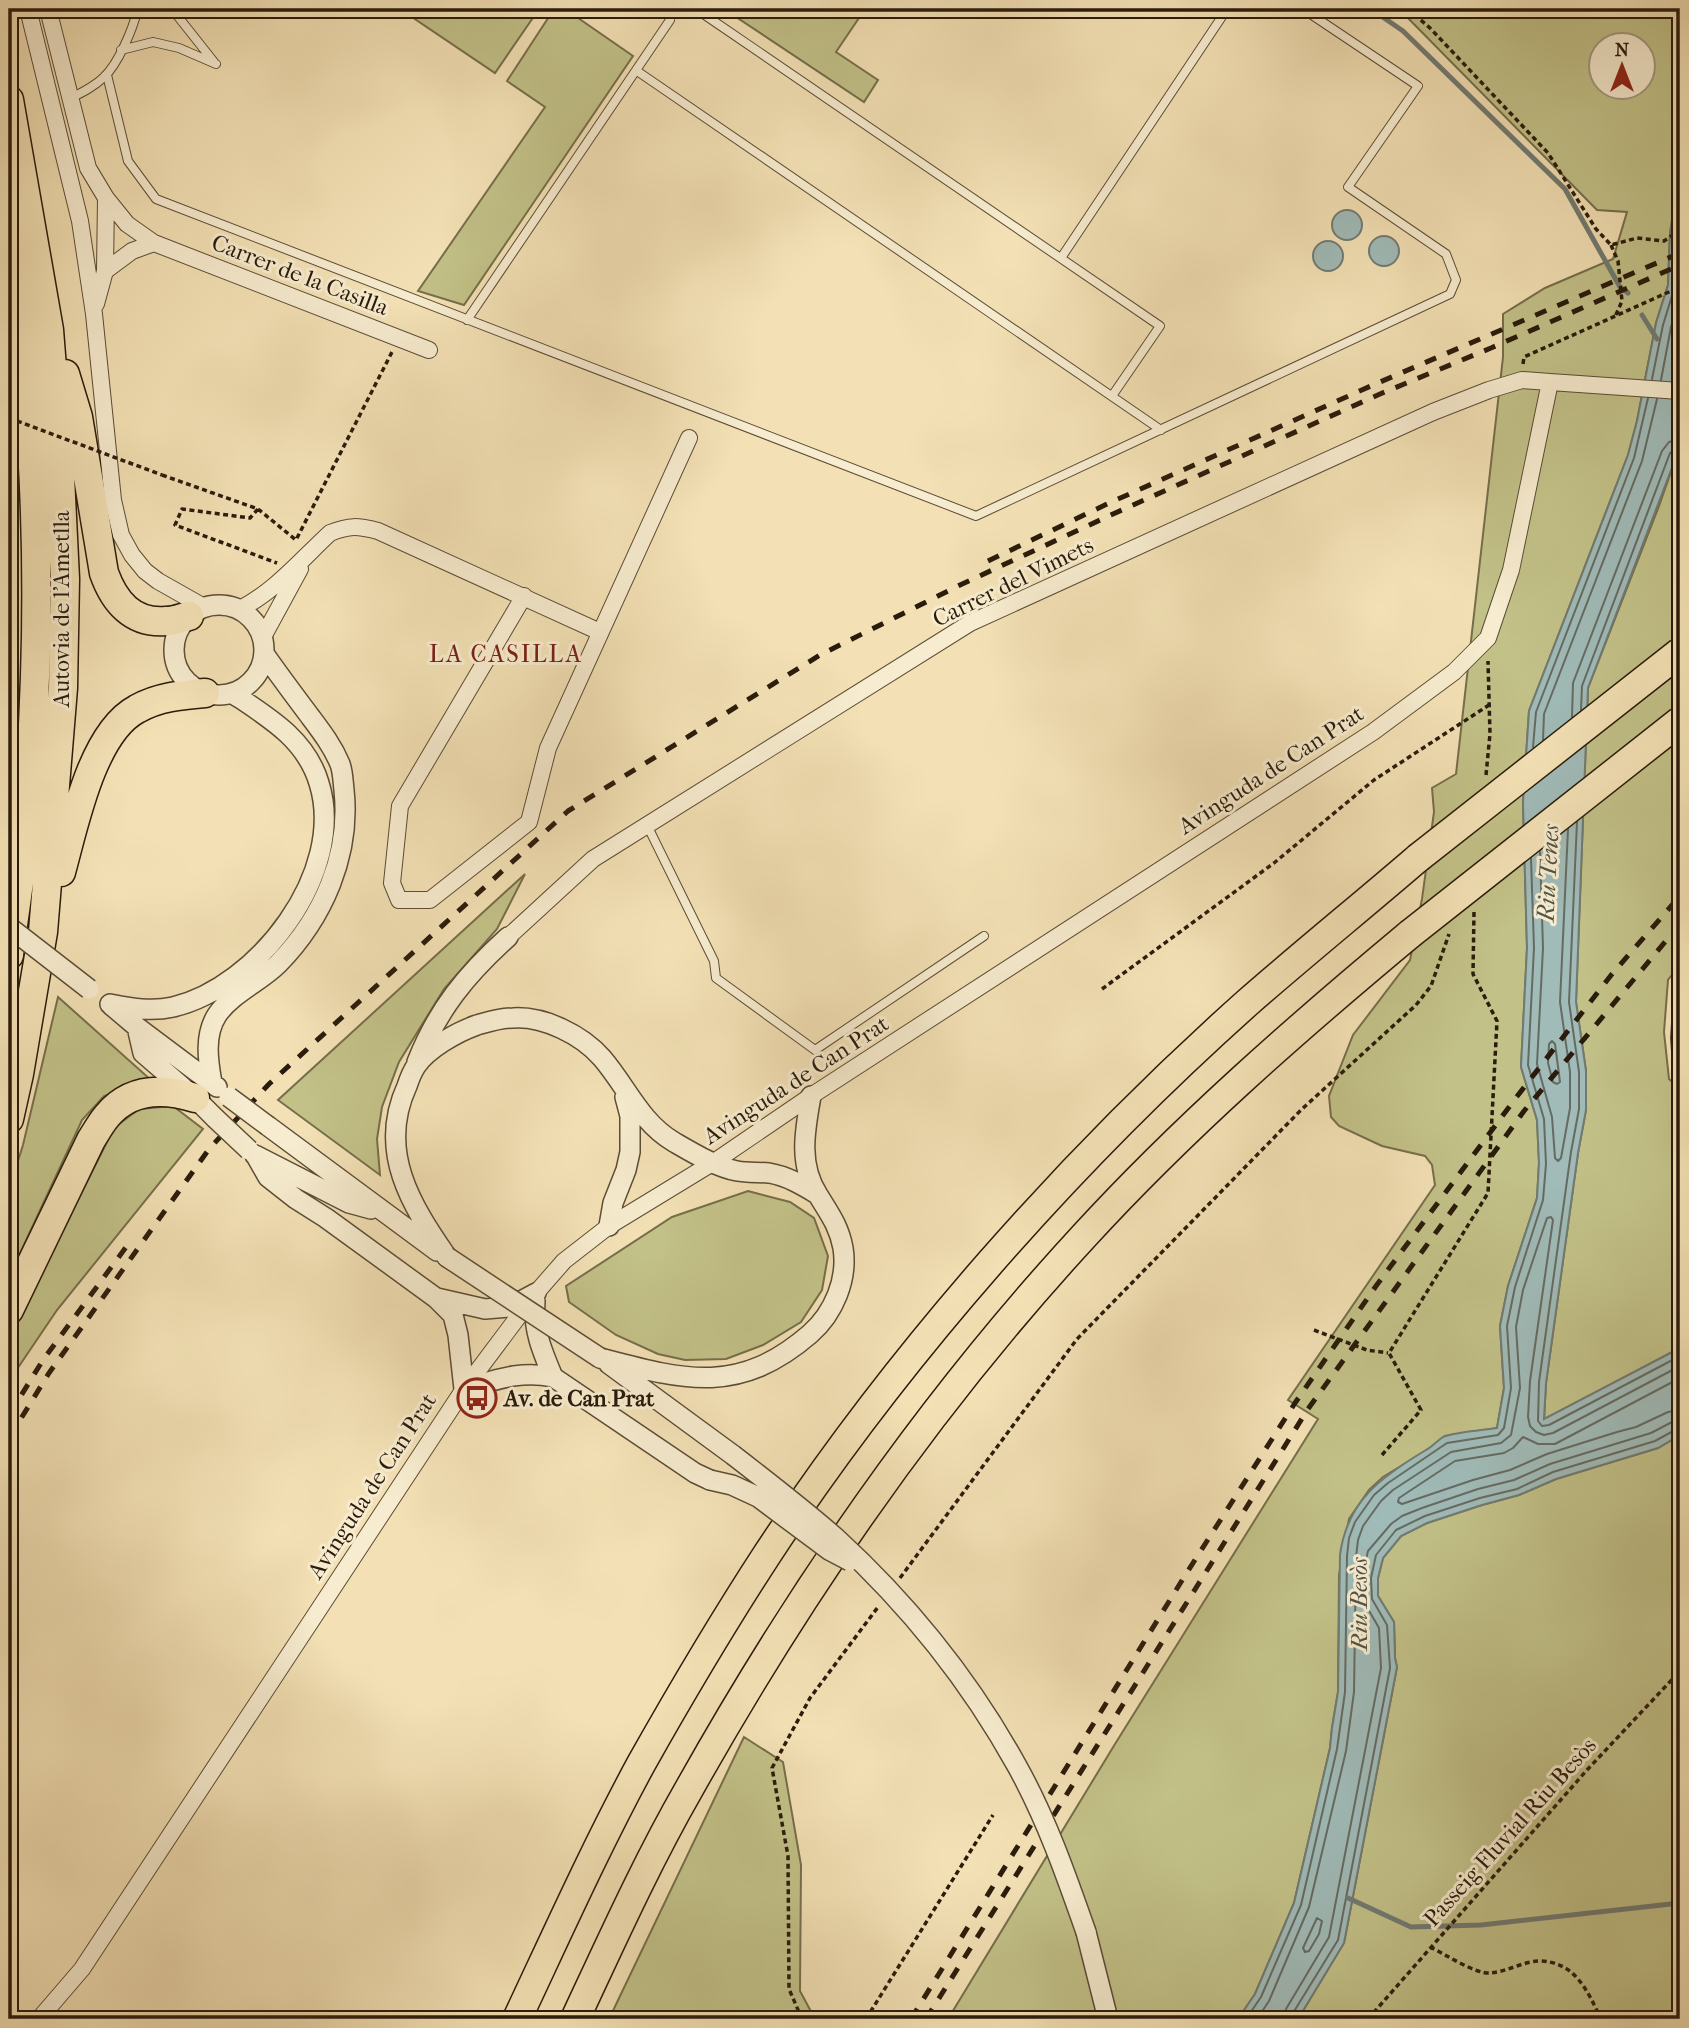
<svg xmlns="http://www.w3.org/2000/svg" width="1689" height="2028" viewBox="0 0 1689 2028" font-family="'IM FELL French Canon',serif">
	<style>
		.green { fill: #c2c188; stroke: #766e4a; stroke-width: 2; fill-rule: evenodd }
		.water { fill: #a0bbb8; stroke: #717b73; stroke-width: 2 }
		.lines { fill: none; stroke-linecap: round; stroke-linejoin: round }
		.shore { stroke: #656b62; stroke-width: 2 }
		.stream { stroke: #717b73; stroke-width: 5 }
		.service-casing { stroke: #5c4c36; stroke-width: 10 }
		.minor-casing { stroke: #5c4c36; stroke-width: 18 }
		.tertiary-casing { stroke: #5c4c36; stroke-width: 22 }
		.motorway-casing { stroke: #2a1b0b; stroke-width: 31 }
		.path { stroke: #2a1b0b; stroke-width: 3.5; stroke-dasharray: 5 3.5; stroke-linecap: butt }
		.service { stroke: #f7eccf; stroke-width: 8 }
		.minor { stroke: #f7eccf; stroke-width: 16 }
		.tertiary { stroke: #f7eccf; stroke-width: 19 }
		.motorway { stroke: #f3e1b5; stroke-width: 28 }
		.rail { stroke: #2a1b0b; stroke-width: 5; stroke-dasharray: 12 12; stroke-linecap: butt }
		.tertiary-bridge-casing { stroke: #5c4c36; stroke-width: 22; stroke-linecap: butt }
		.motorway-bridge-casing { stroke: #2a1b0b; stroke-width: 31; stroke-linecap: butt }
		.path-bridge { stroke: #2a1b0b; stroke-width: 3.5; stroke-dasharray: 5 3.5; stroke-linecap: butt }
		.tertiary-bridge { stroke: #f7eccf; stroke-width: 19 }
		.motorway-bridge { stroke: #f3e1b5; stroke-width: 28 }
		.labels { text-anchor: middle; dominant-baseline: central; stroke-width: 6; stroke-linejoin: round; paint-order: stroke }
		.street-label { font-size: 23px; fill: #2a1b0b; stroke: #f7eccf }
		.poi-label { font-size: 23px; font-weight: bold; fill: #2a1b0b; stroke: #f7eccf; text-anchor: start }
		.neighbourhood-label { font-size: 24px; letter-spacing: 2px; fill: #7a1f14; stroke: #f7eccf }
		.water-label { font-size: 24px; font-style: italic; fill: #535348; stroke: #f7eccf }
	</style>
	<rect width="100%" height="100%" fill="#f3e1b5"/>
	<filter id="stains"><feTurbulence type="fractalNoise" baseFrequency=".00286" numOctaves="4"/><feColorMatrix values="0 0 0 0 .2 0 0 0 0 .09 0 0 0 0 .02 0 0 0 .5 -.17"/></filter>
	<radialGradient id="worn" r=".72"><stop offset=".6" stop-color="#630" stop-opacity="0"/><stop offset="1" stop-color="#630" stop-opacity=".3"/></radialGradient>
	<path class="green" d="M400 9H539L495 73Z
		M554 9H565L633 56 464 305 418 291 545 107 507 81Z
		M724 9H865L836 52 878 80 864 102Z
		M1399 9H1680V173L1670 233 1668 285 1656 323 1637 421 1628 455 1529 711 1523 803 1527 948 1521 1067 1537 1120 1539 1163 1537 1198 1508 1286 1500 1326 1504 1388 1497 1428 1445 1436 1430 1448 1383 1477 1369 1490 1349 1519 1339 1575 1338 1692 1332 1728 1330 1748 1294 1903 1255 1994 1238 2019H948L1115 1744 1318 1419 1288 1400 1435 1185 1432 1165 1425 1156 1382 1146 1339 1126 1331 1117 1329 1096 1353 1035 1410 960 1422 899 1434 812 1432 788 1456 774 1503 357V314L1545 288 1613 259 1627 212 1597 210ZM1602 46H1644V88H1602Z
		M1680 437V965L1668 980 1664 1032 1669 1079 1680 1089V1348L1544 1420 1546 1383 1578 1153 1586 1110V1071L1576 1002 1588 688 1659 506 1678 452Z
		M525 874 497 929 444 989 399 1062 382 1107 377 1139 380 1175 278 1100Z
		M58 997 151 1080 104 1096 82 1120 9 1277V1189L23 1145Z
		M173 1106 203 1129 57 1310 9 1381V1337L114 1128 139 1109Z
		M748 1191 790 1202 814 1218 828 1256 822 1290 801 1322 763 1345 726 1359 685 1360 658 1354 616 1335 569 1302 566 1286 672 1217Z
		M1680 1435V2019H1298L1344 1943 1397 1667 1395 1658 1394 1622 1378 1596V1578L1383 1558 1401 1536 1427 1523 1482 1505 1519 1495 1556 1479 1658 1448Z
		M744 1737 783 1762 801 1865 800 1991 815 2019H609Z"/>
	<path class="water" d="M1680 173V437L1678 452 1588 688 1576 1002 1586 1071V1110L1578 1153 1546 1383 1544 1419 1680 1348V1435L1658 1448 1556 1479 1519 1495 1482 1505 1427 1523 1401 1536 1383 1558 1378 1578V1596L1394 1622 1395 1658 1397 1667 1344 1943 1298 2019H1238L1255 1994 1294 1903 1330 1748 1332 1728 1338 1692 1340 1555C1347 1501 1381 1477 1426 1450 1432 1447 1437 1441 1443 1437 1454 1432 1484 1430 1497 1428L1504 1388 1500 1326 1508 1286 1537 1198 1539 1163 1537 1120 1521 1067 1527 948 1523 803 1529 711 1628 455 1637 421 1656 323 1668 285 1670 233Z
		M1332 225a15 15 0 1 1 30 0a15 15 0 1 1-30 0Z
		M1369 251a15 15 0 1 1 30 0a15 15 0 1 1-30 0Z
		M1313 256a15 15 0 1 1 30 0a15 15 0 1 1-30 0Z"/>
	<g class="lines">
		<path class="shore" d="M1652 379 1663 325 1675 286 1677 234 1680 213
			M1661 380 1671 327 1680 298
			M1581 710 1582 686 1670 453 1675 449 1680 448
			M1572 717 1573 683 1662 451 1669 442 1680 439
			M1543 740 1544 714 1642 461 1657 399
			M1533 747 1536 712 1634 458 1648 398
			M1577 822 1569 1002 1579 1072V1109L1571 1152 1539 1382 1538 1421 1542 1426 1549 1425 1680 1356
			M1540 852 1543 948 1537 1064 1552 1117 1555 1158 1558 1161 1561 1158 1570 1108V1072L1560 1002 1568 829
			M1552 1041 1555 1044 1560 1082 1557 1084 1553 1082 1548 1063 1549 1044Z
			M1680 1378 1555 1444H1538L1523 1437 1513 1448 1504 1453 1455 1461 1399 1498 1398 1502 1402 1504 1473 1480 1510 1470 1547 1454 1617 1432 1636 1427 1668 1412 1680 1410
			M1317 1918 1322 1921 1319 1934 1309 1951 1305 1952 1303 1948Z
			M1246 2019 1261 1997 1301 1905 1337 1749 1345 1692 1347 1556 1349 1538 1355 1522 1374 1495 1388 1483 1447 1443 1498 1435 1504 1428 1511 1388 1507 1326 1515 1287 1543 1200 1546 1164 1544 1119 1528 1065 1534 948 1531 858
			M1257 2019 1269 2001 1309 1907 1346 1751 1354 1692 1356 1557 1358 1540 1363 1526 1381 1501 1393 1490 1451 1452 1501 1443 1511 1435 1520 1388 1516 1327 1523 1290 1547 1218 1551 1217 1553 1220 1530 1381 1528 1417 1530 1426 1536 1432 1544 1435 1553 1433 1680 1366
			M1284 2019 1286 2009 1329 1937 1381 1668 1379 1628 1364 1602 1362 1577 1368 1551 1391 1524 1402 1516 1422 1508 1478 1489 1514 1480 1550 1464 1651 1433 1672 1422 1680 1421
			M1292 2019 1293 2013 1338 1940 1390 1668 1387 1625 1372 1599 1371 1578 1376 1555 1396 1530 1425 1516 1480 1498 1517 1489 1553 1472 1655 1441 1675 1430H1680"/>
		<path class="stream" d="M1371 9 1403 31 1565 189 1620 287 1628 293
			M1642 315 1657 339
			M1348 1898 1411 1927 1481 1925 1680 1903"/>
		<g class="service-casing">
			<path id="service" d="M128 9 137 11 143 9
				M172 9 214 62
				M696 9 1160 326 1112 396
				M121 50 153 42 179 48 216 64
				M637 71 1161 430
				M107 75 128 161 156 199 976 516 1450 294 1456 280 1446 254 1348 187 1418 86 1303 9
				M71 98C83 92 95 86 104 77 118 64 133 29 137 11
				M1061 258 1227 9
				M467 320 670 20
				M647 825 714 961 716 978 815 1050 984 936"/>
		</g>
		<g class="minor-casing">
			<path id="minor" d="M28 9 80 221 94 314 113 500 121 535 132 555 145 571 158 581 204 607
				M48 9 88 168 106 198 127 224 154 243 429 350
				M105 271 106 198
				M96 304 105 271 132 251 154 243
				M524 596 400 806 392 883 399 900H430L529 822 548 748 689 438
				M240 609C275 591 301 560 330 533 350 525 358 526 378 531L600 632
				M263 637 300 569
				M508 937 593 859 970 623 1433 412 1489 390 1522 380 1550 382
				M1680 1024 1679 1038 1680 1051
				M39 2019 82 1969 464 1389 536 1293 564 1261 609 1226 714 1162 811 1096 1373 732 1454 672 1488 638 1511 570 1550 382 1680 391"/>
		</g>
		<g class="tertiary-casing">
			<path id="tertiary" d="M174 650a45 45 0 1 1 90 0a45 45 0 1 1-90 0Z
				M110 1004C131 1008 151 1012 173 1007 258 987 347 872 319 783 306 739 268 717 232 693
				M111 1005 137 1027 217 1087
				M137 1027 143 1053 195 1098 215 1118
				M417 1062C438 1009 466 975 508 937
				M212 1083C208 1061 204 1035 217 1015 232 993 260 982 278 964 323 918 351 855 344 790 343 782 343 772 340 764 332 745 321 731 309 715 294 695 279 675 265 655
				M268 1126 437 1251
				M255 1155 349 1203 371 1209
				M256 1156 268 1177 296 1199 326 1218 436 1298 453 1315 458 1335 464 1389C496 1380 520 1370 553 1377L695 1473 710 1480
				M609 1226 613 1203 626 1170 630 1152V1116L625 1097
				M447 1257C411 1205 377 1151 407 1086 409 1080 412 1072 416 1066 427 1049 457 1032 477 1025 488 1022 500 1018 513 1018 544 1016 582 1035 602 1058 627 1087 640 1122 674 1142 693 1153 716 1167 737 1171 747 1173 758 1172 769 1173 787 1176 802 1185 817 1194
				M437 1298 485 1309 510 1307 536 1293
				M535 1301C533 1330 542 1351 553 1377
				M600 1358C684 1380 738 1396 810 1334 834 1313 848 1279 843 1248 839 1226 829 1213 818 1195 798 1164 805 1130 811 1096
				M609 1364 733 1455
				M1086 1932 1108 2019"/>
		</g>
		<g class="motorway-casing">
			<path id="motorway" d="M9 100 49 330 59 456 65 579 63 688 43 932 19 1074 9 1119
				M9 246C16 292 23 337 27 383 40 526 39 670 27 813 23 860 15 908 9 955
				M65 374 78 417 104 573C114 601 132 624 166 621 174 621 181 618 189 616
				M61 872C74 825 92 733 137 709 158 697 181 695 205 693
				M9 1310 91 1140C96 1132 101 1123 107 1116 130 1088 163 1088 195 1098
				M517 2019C557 1934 596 1847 641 1764 681 1693 723 1622 768 1553 899 1354 1069 1162 1247 1003 1303 954 1361 907 1418 858
				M575 2019C611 1942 647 1862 689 1789 800 1591 930 1403 1084 1236 1184 1127 1296 1029 1410 934"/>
		</g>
		<path class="path" d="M1408 9 1430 28 1548 153 1596 229 1611 245 1637 238 1664 241 1680 230
			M1611 245 1618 261 1622 301 1615 317
			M1523 364 1524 357 1680 287
			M162 475 258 509 250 518 182 509 175 525 277 563
			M258 509 296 540 392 352
			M1486 775 1490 734 1488 661
			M1102 989 1274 863 1374 780 1489 705
			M1314 1330 1367 1350 1388 1353
			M1382 1455 1421 1410 1389 1353 1488 1193 1497 1021 1473 974 1474 912
			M900 1578 1077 1339 1301 1110 1416 1005 1431 986 1449 934
			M1430 1947C1445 1954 1475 1974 1490 1973 1506 1972 1522 1962 1538 1961 1575 1961 1587 1990 1601 2019
			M802 2019 789 1989 788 1856 772 1768 810 1698 878 1607
			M866 2019 993 1815
			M1368 2019 1587 1770 1680 1671"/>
		<use href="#service" class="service"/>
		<use href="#minor" class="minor"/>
		<use href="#tertiary" class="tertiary"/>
		<use href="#motorway" class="motorway"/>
		<path class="rail" d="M988 561 1107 504 1373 385 1680 253
			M9 1415 43 1360 129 1243
			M9 1438 49 1373 209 1149 269 1084 568 811 820 655 960 585 1113 514 1380 394 1491 348 1680 265
			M911 2019 1186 1574 1295 1403 1376 1286 1515 1099 1612 974 1680 896
			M926 2019 1308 1409 1524 1111 1680 924"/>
		<g class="tertiary-bridge-casing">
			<path id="tertiary-bridge" d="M9 927 89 989
				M229 1097 268 1126
				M215 1118 249 1150
				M447 1257 600 1358
				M733 1455C768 1482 803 1509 836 1538 908 1604 970 1681 1017 1766 1046 1818 1066 1875 1086 1932
				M710 1480 732 1485 758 1497 829 1550 850 1561"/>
		</g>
		<g class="motorway-bridge-casing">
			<path id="motorway-bridge" d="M1418 858 1680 652
				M1410 934 1680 721"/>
		</g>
		<path class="path-bridge" d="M9 418 162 475"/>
		<use href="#tertiary-bridge" class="tertiary-bridge"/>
		<use href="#motorway-bridge" class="motorway-bridge"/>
	</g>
	<defs>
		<g id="bus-ring" transform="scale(2.0125)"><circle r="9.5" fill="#f7eccf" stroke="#8f2418" stroke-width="1.5"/><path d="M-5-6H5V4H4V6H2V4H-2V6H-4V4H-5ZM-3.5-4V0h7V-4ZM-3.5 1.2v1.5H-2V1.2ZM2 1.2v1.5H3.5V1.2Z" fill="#8f2418"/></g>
	</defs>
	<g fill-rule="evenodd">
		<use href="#bus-ring" x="477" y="1398"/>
	</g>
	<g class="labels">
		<g class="street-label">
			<text transform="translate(300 275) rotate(21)">Carrer de la Casilla</text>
			<text transform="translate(1013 582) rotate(-26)">Carrer del Vimets</text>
			<text transform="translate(61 609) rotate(-90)">Autovia de l'Ametlla</text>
			<text transform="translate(1271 770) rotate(-33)">Avinguda de Can Prat</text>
			<text transform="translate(796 1080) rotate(-33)">Avinguda de Can Prat</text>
			<text transform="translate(372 1486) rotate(-57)">Avinguda de Can Prat</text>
			<text transform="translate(1510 1832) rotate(-48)">Passeig Fluvial Riu Besòs</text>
		</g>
		<g class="poi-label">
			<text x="504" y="1398">Av. de Can Prat</text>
		</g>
		<g class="neighbourhood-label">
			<text x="506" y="654">LA CASILLA</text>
		</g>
		<g class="water-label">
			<text transform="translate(1548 873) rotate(-87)">Riu Tenes</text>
			<text transform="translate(1359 1604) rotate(-90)">Riu Besòs</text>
		</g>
	</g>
	<rect width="1689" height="2028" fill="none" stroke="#f3e1b5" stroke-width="35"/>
	<rect x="10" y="10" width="1668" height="2007" fill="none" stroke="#2a1b0b" stroke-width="3.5"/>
	<rect x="18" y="18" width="1654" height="1993" fill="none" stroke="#2a1b0b" stroke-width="2"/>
	<g transform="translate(1622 66)"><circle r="33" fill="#f7eccf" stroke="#a59881" stroke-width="2"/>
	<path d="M0-5L12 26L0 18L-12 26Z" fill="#8f2418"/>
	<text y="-10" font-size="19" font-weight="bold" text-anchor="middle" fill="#2a1b0b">N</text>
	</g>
	<rect width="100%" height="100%" filter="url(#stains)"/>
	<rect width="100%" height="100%" fill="url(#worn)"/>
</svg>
